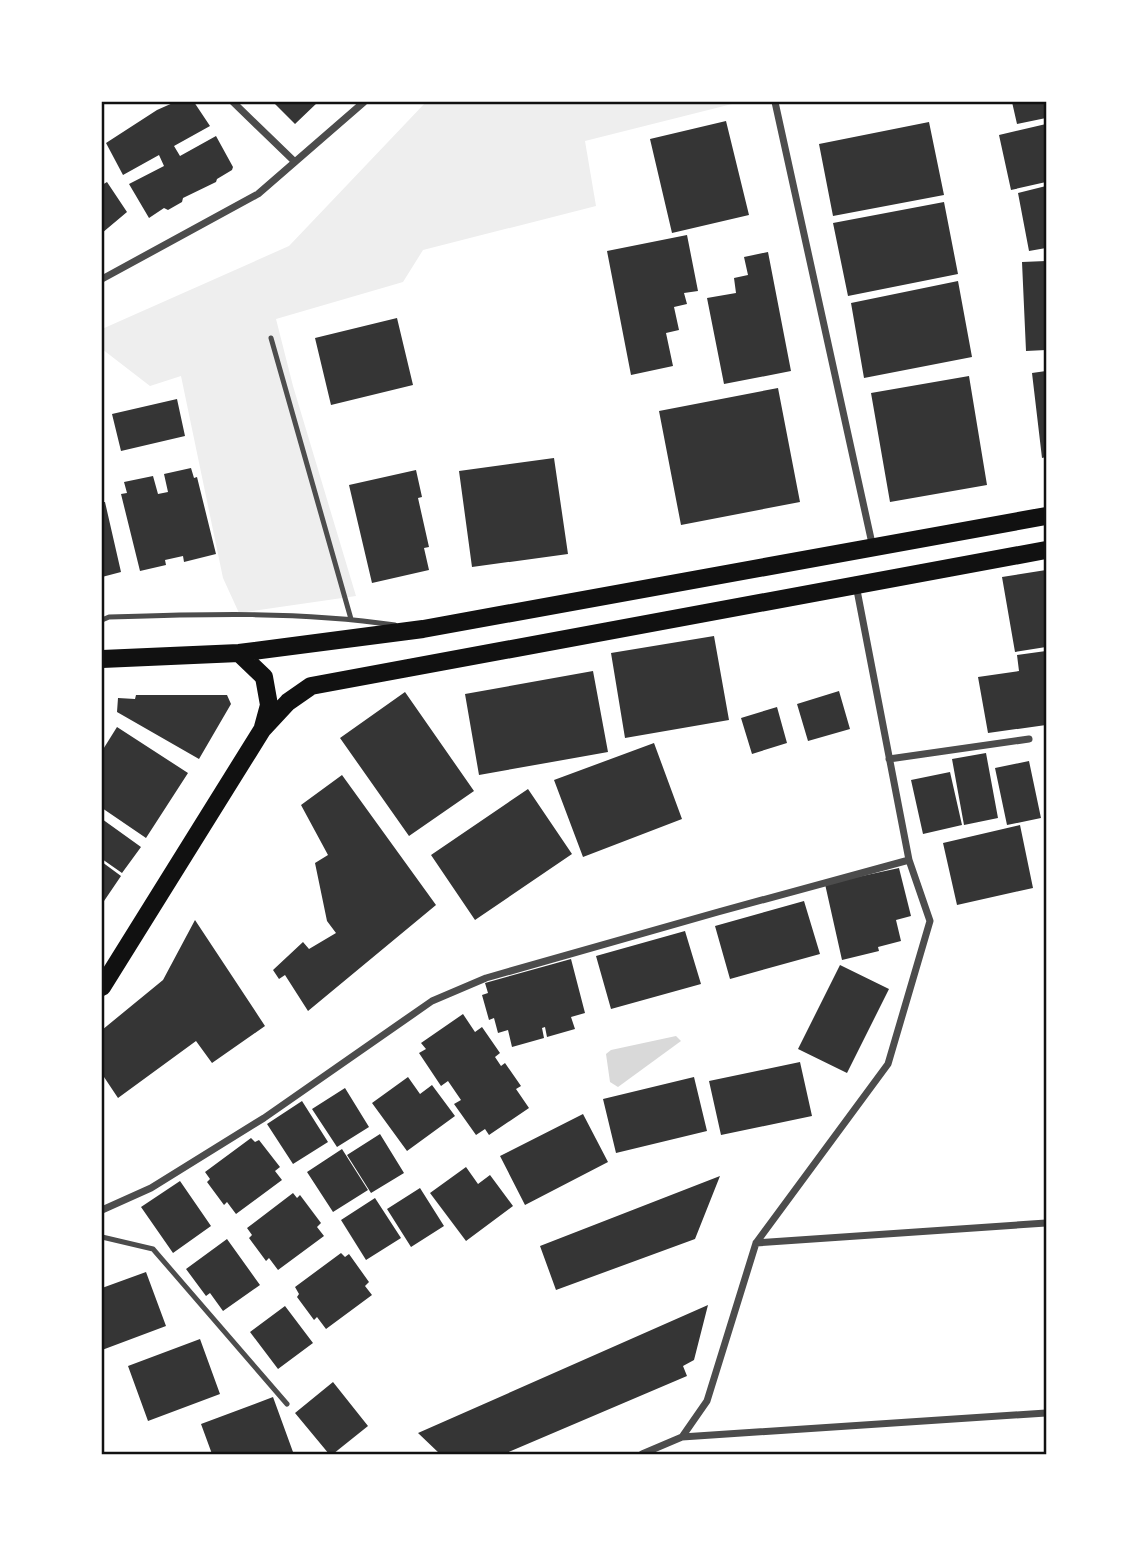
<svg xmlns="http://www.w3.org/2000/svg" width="1148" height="1556" viewBox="0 0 1148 1556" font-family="Rubik,sans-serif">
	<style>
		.green { fill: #eee }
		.water { fill: #d9d9d9 }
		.building { fill: #353535 }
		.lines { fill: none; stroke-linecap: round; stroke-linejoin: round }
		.service { stroke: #4c4c4c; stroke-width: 5 }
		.minor { stroke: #4c4c4c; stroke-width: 7 }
		.primary { stroke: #111; stroke-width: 18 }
		.neatline { fill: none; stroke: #111; stroke-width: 2.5 }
	</style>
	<rect width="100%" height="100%" fill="#fff"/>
	<path class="green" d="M426 102H740L585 141 596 206 423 250 403 282 276 319 293 386 356 596 239 613 223 578 181 376 150 386 102 349V329L289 246Z"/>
	<path class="water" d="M676 1036 681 1041 618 1087 610 1082 606 1054 611 1050Z"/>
	<path class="building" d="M175 102H194L210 126 174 146 180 156 216 136 233 167 232 170 217 179 216 182 183 198 182 202 168 210 164 208 149 218 129 184 164 166 159 155 123 175 106 143 157 110Z
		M273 102H318L295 124Z
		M1012 102H1046V118L1017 124Z
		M726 121 749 215 672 233 650 139Z
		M929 122 944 195 833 216 819 144Z
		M1046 124V182L1011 190 999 135Z
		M107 182 127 212 102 233V185Z
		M1046 186V248L1029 251 1018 193Z
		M944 202 958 274 848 296 833 223Z
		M687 235 698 291 684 293 687 304 674 307 679 330 666 333 673 366 631 375 607 251Z
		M768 252 791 371 724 384 707 298 736 293 734 278 748 275 744 257Z
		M1046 261V350L1026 351 1022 262Z
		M958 281 972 357 864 378 851 303Z
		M397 318 413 385 331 405 315 338Z
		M1046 371V457L1042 458 1032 373Z
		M969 376 987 485 890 502 871 393Z
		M778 388 800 502 681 525 659 411Z
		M177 399 185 436 121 451 112 414Z
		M554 458 568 554 472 567 459 471Z
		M191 468 194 478 197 477 216 554 184 562 183 556 165 560 166 565 140 571 121 494 127 493 124 482 153 476 158 494 168 492 164 474Z
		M416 470 422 497 418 498 429 547 424 548 429 570 372 583 349 485Z
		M102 502H105L121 572 102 577Z
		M1046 570V647L1015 652 1002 577Z
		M714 636 729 720 625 738 611 653Z
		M1046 651V725L988 733 978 677 1019 671 1017 655Z
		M593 671 608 752 479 775 465 694Z
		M839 691 850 729 808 741 797 704Z
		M405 692 474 791 409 836 340 738Z
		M136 695H227L231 704 199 759 117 712 118 698 135 699Z
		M777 707 787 743 752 754 741 718Z
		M117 727 188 773 146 838 102 808V751Z
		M654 743 682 819 583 857 554 780Z
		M986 753 998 818 964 825 952 759Z
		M1029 761 1041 818 1007 825 995 768Z
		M950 772 962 825 923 834 911 780Z
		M342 775 436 905 308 1011 285 975 279 979 273 970 303 942 309 949 336 933 327 921 315 863 328 855 301 805Z
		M528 789 572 854 475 920 431 855Z
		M102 819 141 847 122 873 102 859Z
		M1020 825 1033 888 957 905 943 843Z
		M102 862 121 876 102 904Z
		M899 868 911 916 896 920 901 941 878 947 879 951 842 960 825 884Z
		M804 901 820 954 730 979 715 926Z
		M195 920 265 1026 212 1063 196 1041 118 1098 102 1074V1030L163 980Z
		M685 931 701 984 611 1009 596 956Z
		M571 959 585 1013 571 1017 575 1029 547 1037 545 1027 542 1028 544 1038 512 1047 508 1030 498 1033 494 1018 489 1020 482 995 488 993 485 983Z
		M840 965 889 989 847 1073 798 1049Z
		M463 1014 475 1032 482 1027 500 1053 495 1057 501 1066 505 1063 521 1086 516 1089 529 1108 489 1135 485 1129 476 1135 454 1104 461 1100 448 1081 441 1086 419 1053 426 1049 421 1043Z
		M800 1062 812 1116 721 1135 709 1081Z
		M408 1077 420 1094 432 1085 455 1116 407 1151 372 1103Z
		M694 1077 707 1131 616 1153 603 1099Z
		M345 1088 369 1127 337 1147 312 1109Z
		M302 1101 328 1142 293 1164 267 1124Z
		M583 1114 608 1162 525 1205 500 1156Z
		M380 1134 404 1173 371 1193 347 1155Z
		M251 1138 255 1142 259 1140 280 1167 275 1171 282 1180 236 1214 227 1202 224 1205 207 1182 210 1179 205 1172Z
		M342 1149 368 1190 333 1212 307 1172Z
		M466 1167 478 1184 490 1175 513 1206 466 1241 430 1193Z
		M720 1176 695 1239 556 1290 540 1246Z
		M180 1181 211 1226 173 1253 141 1207Z
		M420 1188 444 1226 411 1247 387 1209Z
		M293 1193 297 1198 300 1195 321 1223 317 1227 324 1236 278 1270 269 1258 266 1261 249 1238 252 1235 247 1228Z
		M375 1198 401 1238 366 1260 341 1220Z
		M227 1239 260 1285 223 1311 210 1293 206 1296 186 1269Z
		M341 1253 345 1257 349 1254 369 1282 365 1286 372 1295 326 1329 317 1317 314 1320 297 1297 299 1294 295 1287Z
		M146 1272 166 1326 102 1350V1288Z
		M708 1305 694 1360 683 1366 687 1376 504 1454H440L418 1433Z
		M285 1306 313 1343 278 1369 250 1332Z
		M200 1339 220 1394 148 1421 128 1366Z
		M333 1382 368 1426 333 1454H329L295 1413Z
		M273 1397 293 1452 285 1454H212L201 1424Z"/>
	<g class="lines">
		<path class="service" d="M271 338 351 619
			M102 620 109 617C204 614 301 611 395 625
			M102 1237 153 1249 287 1404"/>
		<path class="minor" d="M233 102 295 162
			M775 102 873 548
			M102 279 258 194 364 102
			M889 759 1029 739
			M102 1210 151 1188 264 1118 432 1001 486 978 718 912 909 860
			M756 1243 1046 1223
			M682 1437 1046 1413
			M642 1454 682 1437 707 1401 756 1243 888 1064 930 921 909 860 856 585"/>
		<path class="primary" d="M239 653 264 677 269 705 263 727
			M102 659 239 653 423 629 1046 516
			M102 987 262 730 288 702 311 686 1046 550"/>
	</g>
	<rect width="1148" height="1556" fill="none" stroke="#ffffff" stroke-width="206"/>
	<rect x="103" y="103" width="942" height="1350" class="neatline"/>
</svg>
